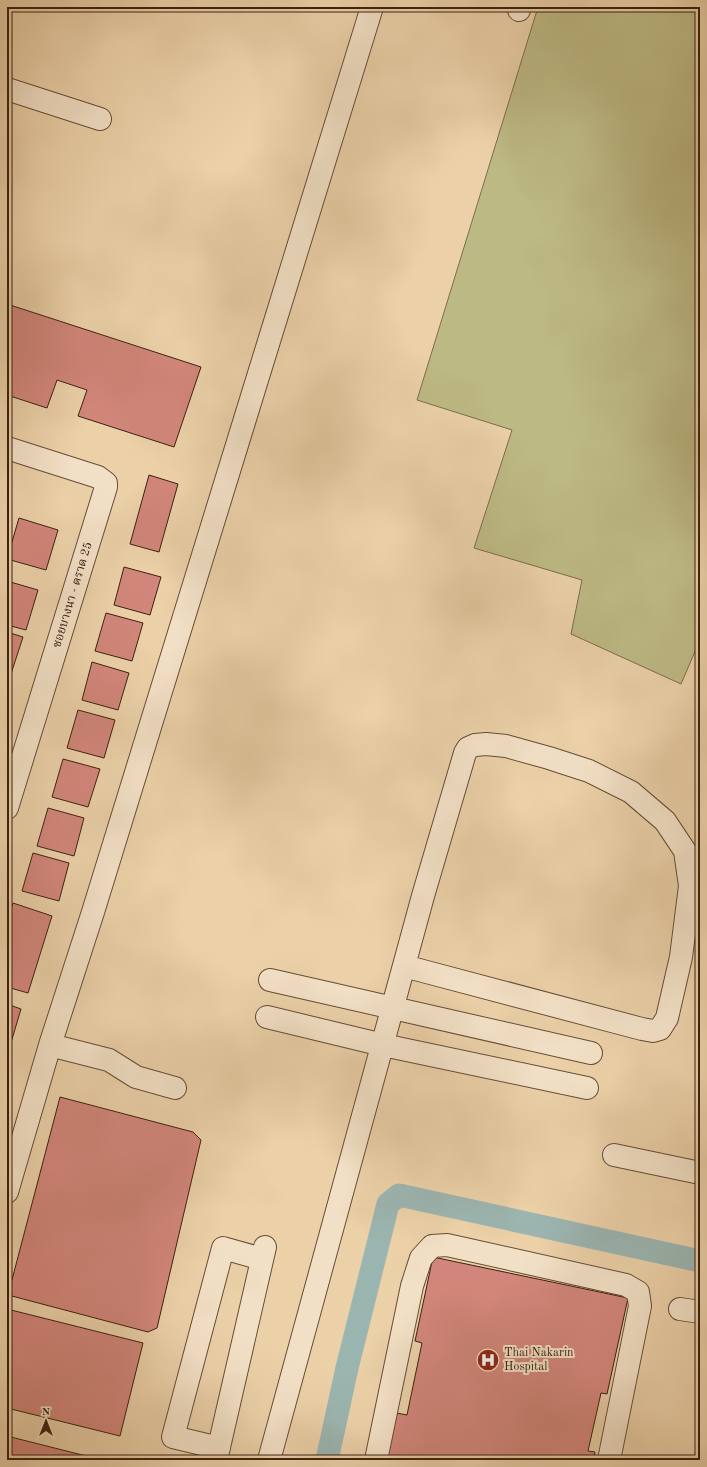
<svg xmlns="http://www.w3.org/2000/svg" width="707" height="1467" viewBox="0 0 707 1467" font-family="'Old Standard TT','Noto Serif Thai',serif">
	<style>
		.green { fill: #bdb984; stroke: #7c6d4a }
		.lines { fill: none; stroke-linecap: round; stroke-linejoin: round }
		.canal { stroke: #9bb5b0; stroke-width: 23 }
		.building { fill: #d2867b; stroke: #3a2110 }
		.minor-casing { stroke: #664d36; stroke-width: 24 }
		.minor { stroke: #f2e0c6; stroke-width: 22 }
		.labels { text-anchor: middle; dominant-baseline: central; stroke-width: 4; stroke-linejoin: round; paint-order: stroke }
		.street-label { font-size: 12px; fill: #3a2110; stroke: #f2e0c6 }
		.poi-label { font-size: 12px; fill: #3a2110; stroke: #f2e0c6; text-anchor: start }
	</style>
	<rect width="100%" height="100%" fill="#ebd0a8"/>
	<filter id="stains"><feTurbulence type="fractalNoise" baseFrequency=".005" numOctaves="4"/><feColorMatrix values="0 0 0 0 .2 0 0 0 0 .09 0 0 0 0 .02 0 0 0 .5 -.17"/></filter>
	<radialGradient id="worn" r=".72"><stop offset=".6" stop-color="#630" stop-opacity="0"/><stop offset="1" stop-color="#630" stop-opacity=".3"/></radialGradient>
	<path class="green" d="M538 7H700V640L681 684 571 634 582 580 474 548 512 430 417 400Z"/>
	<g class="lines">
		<path class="canal" d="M327 1460 347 1368 388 1204 399 1195 700 1261"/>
	</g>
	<path class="building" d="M7 304 201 367 174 447 78 416 87 390 57 380 47 408 7 395Z
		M149 475 178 484 159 552 130 544Z
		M19 518 58 530 46 570 7 559Z
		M124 567 161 577 150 615 114 605Z
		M7 581 38 590 26 630 7 625Z
		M106 613 143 623 132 661 95 651Z
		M7 632 23 637 10 677 7 676Z
		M92 662 129 673 118 710 82 700Z
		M78 710 115 720 104 758 67 748Z
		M63 759 100 769 88 807 52 797Z
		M48 808 84 818 74 856 37 846Z
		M33 853 69 863 59 901 22 891Z
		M13 903 52 916 28 993 7 987V922Z
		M7 1004 21 1009 10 1046 7 1045Z
		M60 1097 193 1132 201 1140 157 1328 148 1332 8 1295Z
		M433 1257 628 1298 607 1394 601 1393 588 1451 595 1452 594 1460H387L397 1413 407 1415 422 1343 415 1341Z
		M7 1309 143 1343 120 1436 7 1408Z
		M7 1436 102 1460H7Z"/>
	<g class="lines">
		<g class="minor-casing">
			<path id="minor" d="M519 10 520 7
				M7 89 100 119
				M7 448 98 477 106 483V487L7 808
				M270 980 591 1053
				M267 1017 383 1045 587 1088
				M50 1045 109 1060 136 1077 175 1088
				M614 1155 700 1173
				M7 1192 50 1045 93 912 372 7
				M680 1309 700 1312
				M219 1448 173 1437 223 1248 262 1259
				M216 1460 265 1247
				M269 1460 423 896 465 753 468 748 475 745 486 744 506 746 549 758 589 771 631 792 665 821 685 851 690 886 681 957 667 1018 660 1029 653 1031 642 1029 404 966
				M376 1460 412 1286 421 1258 432 1246 447 1245 626 1285 638 1292 640 1306 609 1460"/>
		</g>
		<use href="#minor" class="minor"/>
	</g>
	<defs>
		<g id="hospital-disc" transform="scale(1.15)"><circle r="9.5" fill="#8f2418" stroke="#f2e0c6"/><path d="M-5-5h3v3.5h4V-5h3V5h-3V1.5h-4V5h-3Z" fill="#fff"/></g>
	</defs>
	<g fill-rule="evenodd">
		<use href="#hospital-disc" x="488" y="1360"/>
	</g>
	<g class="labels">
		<g class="street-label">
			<text transform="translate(73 595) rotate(-73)">ซอยบางนา - ตราด 25</text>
		</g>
		<g class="poi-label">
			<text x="504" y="1353">Thai Nakarin<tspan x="504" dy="14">Hospital</tspan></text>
		</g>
	</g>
	<rect width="707" height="1467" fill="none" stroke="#ebd0a8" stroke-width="24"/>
	<rect x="8" y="8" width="691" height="1451" fill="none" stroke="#3a2110" stroke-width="2"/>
	<rect x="12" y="12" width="683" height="1443" fill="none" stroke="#3a2110"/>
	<g transform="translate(46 1421)" stroke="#f2e0c6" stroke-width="3" paint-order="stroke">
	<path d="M0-3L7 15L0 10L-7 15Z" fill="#3a2110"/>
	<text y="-6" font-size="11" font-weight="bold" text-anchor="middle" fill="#3a2110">N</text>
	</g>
	<rect width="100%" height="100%" filter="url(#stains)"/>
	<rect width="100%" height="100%" fill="url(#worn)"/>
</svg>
